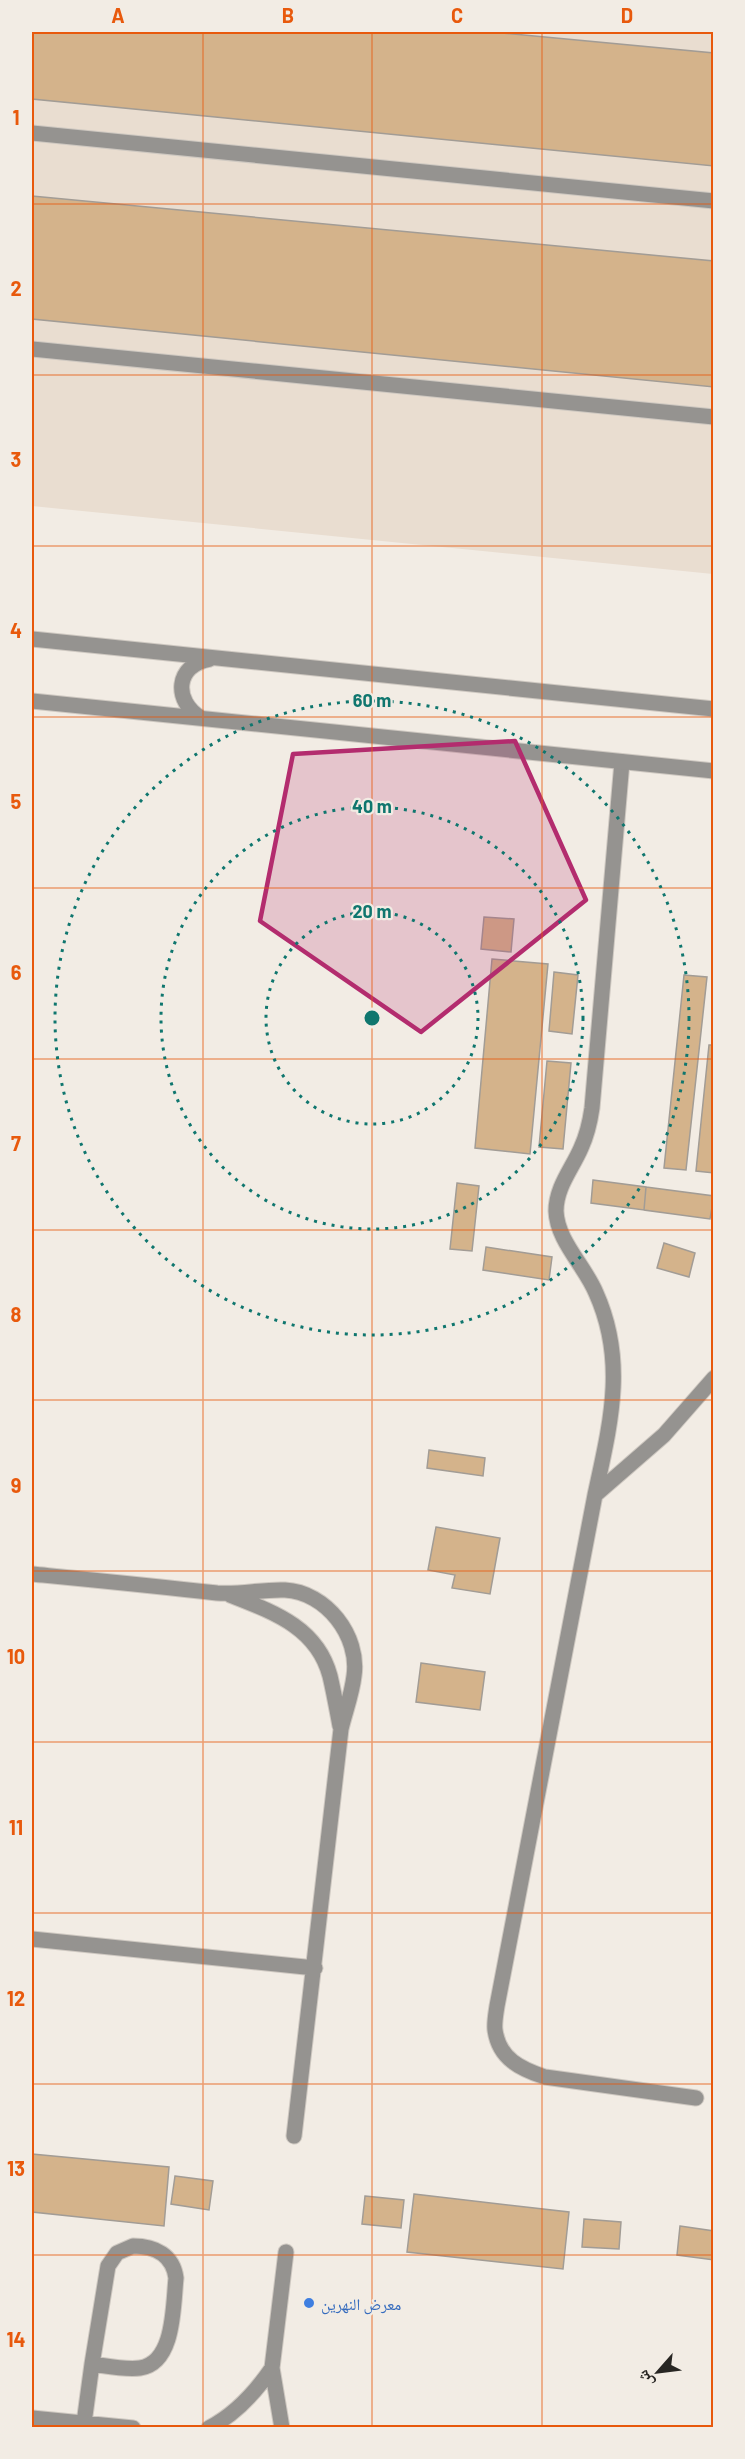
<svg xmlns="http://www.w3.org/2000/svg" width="745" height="2459" viewBox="0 0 745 2459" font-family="Barlow,'Noto Naskh Arabic',sans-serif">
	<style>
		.built { fill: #e9ddd0 }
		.building { fill: #d4b38b; stroke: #a29c95; stroke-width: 1.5 }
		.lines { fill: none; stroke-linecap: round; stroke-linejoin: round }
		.service-casing { stroke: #cec8c1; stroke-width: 17 }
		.tertiary-casing { stroke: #cec8c1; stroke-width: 17 }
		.service { stroke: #959390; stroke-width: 15 }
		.tertiary { stroke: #959390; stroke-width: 15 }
		.marked { fill: #b32c6e; fill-opacity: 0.2; stroke: #b32c6e; stroke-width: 4.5; stroke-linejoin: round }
		.grid { fill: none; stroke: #e8590c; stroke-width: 1.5; stroke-opacity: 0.55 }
		.ring { fill: none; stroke: #0f766e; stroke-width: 3; stroke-dasharray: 3 6 }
		.shop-dot { fill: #3f7fe0; stroke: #f2ece4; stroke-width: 2 }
		.labels { text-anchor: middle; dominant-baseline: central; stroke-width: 4.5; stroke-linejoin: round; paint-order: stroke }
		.shop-label { font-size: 16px; fill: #366cbe; stroke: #f2ece4; text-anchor: start }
		.centre { fill: #0f766e; stroke: #f2ece4; stroke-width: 3 }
		.ring-label { font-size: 18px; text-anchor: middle; font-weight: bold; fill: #0f766e; stroke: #f2ece4; stroke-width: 4.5; stroke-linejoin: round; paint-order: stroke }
		.neatline { fill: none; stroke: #e8590c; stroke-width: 2 }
		.grid-label { font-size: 20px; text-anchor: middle; font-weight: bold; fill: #e8590c }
	</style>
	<rect width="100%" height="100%" fill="#f2ece4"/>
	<path class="built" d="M32 32H713V574L32 506Z"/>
	<path class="building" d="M32 32H491L714 53V166L32 99Z
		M32 196 714 261V387L32 319Z
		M484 917 514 919 511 952 481 949Z
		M492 959 548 964 530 1154 475 1148Z
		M554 972 578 975 572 1034 549 1031Z
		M684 975 707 977 686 1170 664 1168Z
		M709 1045H714V1173L696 1171Z
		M547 1061 571 1063 563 1149 539 1147Z
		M593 1180 646 1187 644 1210 591 1203Z
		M457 1183 479 1186 472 1251 450 1249Z
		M646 1187 714 1196 710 1219 644 1210Z
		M664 1243 695 1253 689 1277 657 1268Z
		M486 1247 552 1257 549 1280 483 1270Z
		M429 1450 485 1458 483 1476 427 1468Z
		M436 1527 500 1538 490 1594 452 1588 455 1575 428 1570Z
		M421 1663 485 1672 480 1710 416 1702Z
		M32 2154 169 2167 164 2226 32 2212Z
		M175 2176 213 2181 209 2210 171 2204Z
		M414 2194 569 2212 563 2269 407 2252Z
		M365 2196 404 2200 401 2228 362 2224Z
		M584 2219 621 2222 619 2249 582 2247Z
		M680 2226 714 2231V2260L677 2255Z"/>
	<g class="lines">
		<g class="service-casing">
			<path id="service" d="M32 133 714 201
				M32 349 714 417
				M622 762 592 1108C590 1122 587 1135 581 1148 572 1169 556 1187 556 1211 557 1241 585 1266 596 1293 627 1362 610 1425 595 1495L497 2006C496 2013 494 2023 495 2030 499 2059 521 2069 545 2077L696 2098
				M595 1495 664 1435 714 1378
				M32 1574C93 1580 155 1586 217 1593 240 1595 262 1589 285 1590 326 1592 360 1636 354 1676 352 1694 345 1712 341 1729L294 2136
				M230 1595C273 1612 317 1627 330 1676 334 1693 337 1710 340 1726
				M32 1939 315 1968
				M133 2246C155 2246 173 2255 176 2278 173 2305 175 2363 140 2368 125 2370 107 2366 92 2364L108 2266 117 2253Z
				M32 2418 133 2428
				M84 2423 92 2364
				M209 2428C236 2414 255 2393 272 2368
				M282 2428 272 2368 286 2252"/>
		</g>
		<g class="tertiary-casing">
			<path id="tertiary" d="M32 639 714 709
				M32 701 714 771
				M201 718C173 701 175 665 210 659"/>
		</g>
		<use href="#service" class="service"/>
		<use href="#tertiary" class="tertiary"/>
	</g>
	<path class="marked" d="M515 741 586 900 421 1032 260 921 293 754Z"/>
	<path class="grid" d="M203 32V2428M372 32V2428M542 32V2428M32 204H714M32 375H714M32 546H714M32 717H714M32 888H714M32 1059H714M32 1230H714M32 1400H714M32 1571H714M32 1742H714M32 1913H714M32 2084H714M32 2255H714"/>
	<g class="ring">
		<circle cx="372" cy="1018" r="106"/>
		<circle cx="372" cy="1018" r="211"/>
		<circle cx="372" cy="1018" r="317"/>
	</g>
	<circle class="shop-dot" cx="309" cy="2303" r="6"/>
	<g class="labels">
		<g class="shop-label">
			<text x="321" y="2303">معرض النهرين</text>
		</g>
	</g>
	<circle cx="372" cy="1018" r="9" class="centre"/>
	<g class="ring-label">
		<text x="372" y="707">60 m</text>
		<text x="372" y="813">40 m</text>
		<text x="372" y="918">20 m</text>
	</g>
	<rect width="745" height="2459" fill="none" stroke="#f2ece4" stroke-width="66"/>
	<g transform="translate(658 2372) rotate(242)" stroke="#f2ece4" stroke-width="4.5" paint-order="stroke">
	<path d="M0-4.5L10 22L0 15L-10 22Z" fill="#282623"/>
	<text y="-9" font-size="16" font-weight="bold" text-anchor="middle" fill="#282623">ش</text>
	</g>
	<rect x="33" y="33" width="679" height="2393" class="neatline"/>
	<g class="grid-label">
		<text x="118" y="23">A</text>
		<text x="288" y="23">B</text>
		<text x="457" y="23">C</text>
		<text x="627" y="23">D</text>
		<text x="16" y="125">1</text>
		<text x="16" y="296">2</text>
		<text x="16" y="467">3</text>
		<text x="16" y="638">4</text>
		<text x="16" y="809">5</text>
		<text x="16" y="980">6</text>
		<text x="16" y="1151">7</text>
		<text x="16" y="1322">8</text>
		<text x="16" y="1493">9</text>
		<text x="16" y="1664">10</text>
		<text x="16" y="1835">11</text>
		<text x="16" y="2006">12</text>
		<text x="16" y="2176">13</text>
		<text x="16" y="2347">14</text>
	</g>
</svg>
